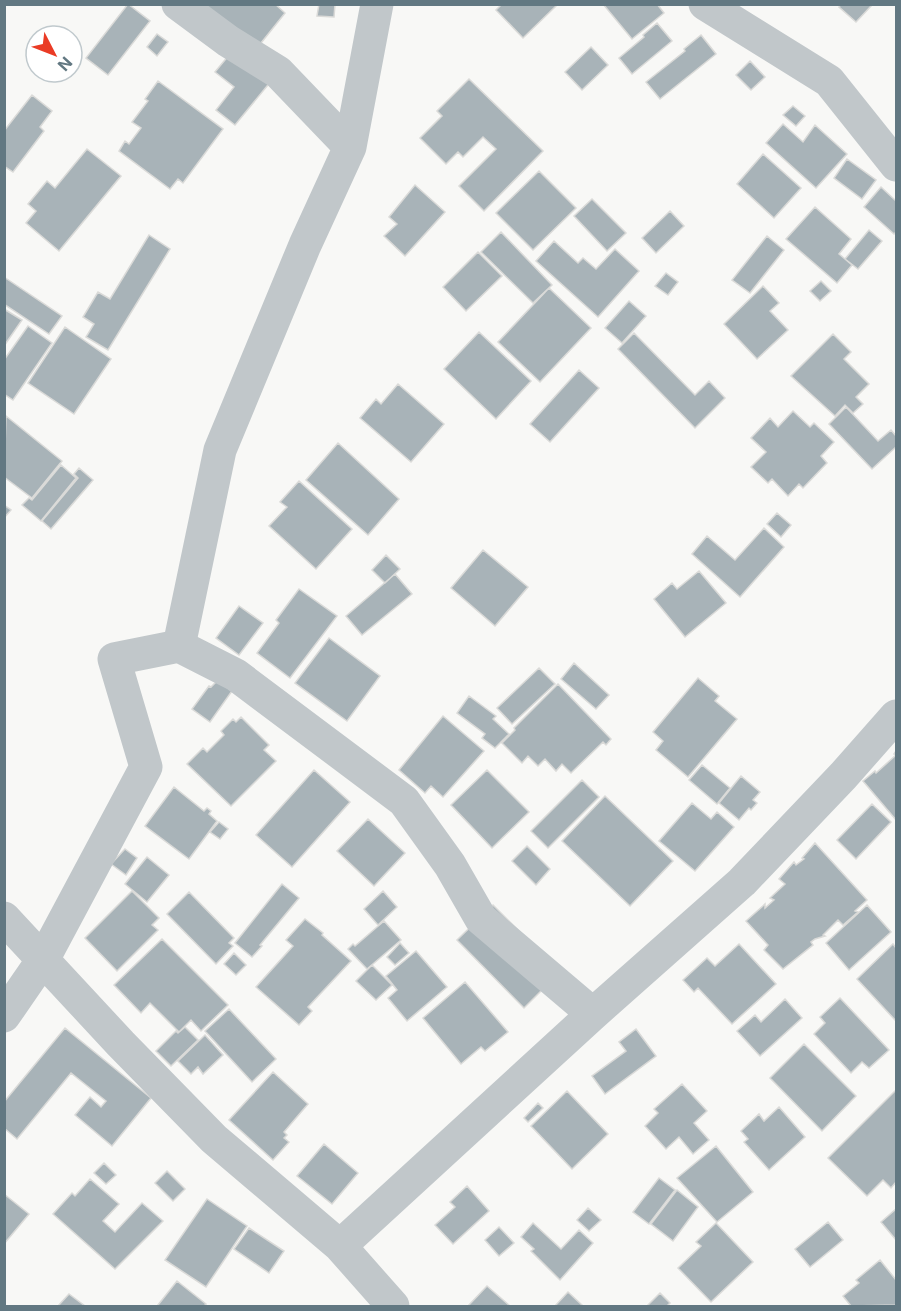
<svg xmlns="http://www.w3.org/2000/svg" width="901" height="1311" viewBox="0 0 901 1311" font-family="Inter,sans-serif">
	<style>
		.building { fill: #a8b3b8; stroke: #dadad8; stroke-width: 1.5 }
		.lines { fill: none; stroke-linecap: round; stroke-linejoin: round }
		.minor { stroke: #c1c7ca; stroke-width: 33 }
	</style>
	<rect width="100%" height="100%" fill="#f8f8f6"/>
	<path class="building" d="M128 4 150 21 108 75 86 58Z
		M194 4H275L285 13 253 53Z
		M319 4H335L334 17 317 16Z
		M502 4H554L556 6 523 38 496 10Z
		M603 4H657L664 13 632 39Z
		M841 4H871L872 5 856 22 839 7Z
		M657 23 672 41 632 74 619 58 644 37 643 35Z
		M157 34 168 42 157 56 147 47Z
		M701 35 716 54 660 99 646 82 685 51 684 49Z
		M591 47 608 65 582 90 565 72Z
		M234 49 272 80 235 125 216 110 234 87 215 72Z
		M750 61 765 77 751 90 736 75Z
		M469 79 543 151 484 211 459 186 496 149 483 137 463 157 458 152 446 164 420 138 442 116 437 111Z
		M158 81 223 129 183 183 178 179 170 189 119 151 125 141 129 144 141 128 132 122 148 101 145 99Z
		M32 95 52 111 40 127 44 131 13 172 4 166V131Z
		M793 106 805 116 796 126 783 115Z
		M783 124 803 142 815 125 847 154 816 188 766 143Z
		M87 149 121 176 59 251 26 223 36 211 28 204 47 181 55 188Z
		M763 154 801 188 774 218 737 184Z
		M847 159 876 180 862 199 834 178Z
		M539 171 576 208 533 250 496 213Z
		M415 185 445 212 405 256 384 236 397 224 389 217Z
		M881 187 896 201V232L894 234 864 207Z
		M592 199 626 233 607 251 574 216Z
		M815 207 851 239 839 254 852 265 837 283 786 239Z
		M670 211 684 226 656 253 642 238Z
		M869 230 882 241 858 269 845 259Z
		M501 232 552 285 533 303 481 252Z
		M149 235 170 249 108 350 86 337 94 324 83 317 98 292 110 299Z
		M767 236 784 250 750 293 732 280Z
		M554 241 578 263 583 258 596 269 615 249 639 271 598 317 536 261Z
		M478 252 502 276 466 311 443 287Z
		M666 273 678 282 668 295 655 286Z
		M4 277 62 316 49 334 4 304Z
		M821 281 831 291 820 301 810 291Z
		M763 286 779 303 770 311 788 330 757 359 724 324Z
		M549 288 591 328 540 382 498 342Z
		M629 301 646 316 622 343 605 328Z
		M4 309 22 320 4 346Z
		M28 326 52 343 13 400 4 394V360Z
		M65 327 111 359 74 414 28 383Z
		M479 332 531 381 496 419 444 369Z
		M634 333 695 395 709 381 725 398 695 428 618 349Z
		M833 334 851 352 844 359 869 384 856 397 863 404 853 413 845 405 835 416 791 376Z
		M579 370 599 388 550 442 530 424Z
		M398 384 444 424 411 462 360 418 376 399 381 404Z
		M846 407 878 441 891 430 896 436V447L872 469 829 424Z
		M793 411 810 427 814 423 834 442 821 456 827 463 803 488 799 484 788 496 772 479 768 483 751 467 766 452 751 438 770 418 778 427Z
		M6 416 62 461 32 498 4 477Z
		M338 443 399 499 368 535 306 480Z
		M61 465 76 478 41 521 22 505 29 498 32 500Z
		M79 468 93 480 51 529 42 521 78 478 74 474Z
		M299 481 352 529 316 569 269 526 287 507 280 502Z
		M4 505 11 510 4 518Z
		M777 513 791 525 781 537 767 524Z
		M764 528 784 547 740 597 692 554 707 536 735 560Z
		M483 550 528 587 495 626 451 588Z
		M386 555 400 569 385 583 372 570Z
		M699 571 726 603 685 637 654 599 672 583 677 589Z
		M395 574 412 594 362 635 346 616Z
		M299 589 337 616 290 678 257 653 279 623 276 620Z
		M239 606 263 623 239 655 216 638Z
		M329 638 380 676 347 721 295 683Z
		M574 663 609 695 596 709 561 679Z
		M539 668 555 684 512 724 497 708Z
		M698 678 719 696 715 701 737 719 688 777 656 750 663 741 653 732Z
		M217 681 232 691 210 722 192 709 209 686 211 687Z
		M558 684 611 739 606 745 603 742 571 773 562 764 556 771 545 759 538 766 528 756 522 763 502 743 515 730 514 728Z
		M469 696 496 716 493 719 509 734 495 748 482 738 485 734 457 713Z
		M443 716 484 751 443 797 431 786 425 793 399 770Z
		M241 717 269 745 264 750 276 761 231 806 187 764 203 748 207 752 224 735 221 731 233 719 236 722Z
		M896 751V820L863 781 875 771 876 773 896 755 894 754Z
		M702 765 730 788 717 804 689 780Z
		M314 770 350 802 292 867 256 835Z
		M487 770 529 812 492 848 451 805Z
		M741 776 760 792 753 800 757 803 751 810 749 808 739 820 719 803Z
		M582 780 599 797 548 848 531 831Z
		M174 787 204 811 207 808 211 811 209 814 217 821 189 859 145 826Z
		M605 796 673 861 630 906 562 841Z
		M692 803 711 819 717 812 734 827 695 871 659 841Z
		M872 804 891 822 856 859 837 840Z
		M368 819 405 853 374 886 337 851Z
		M219 822 228 829 220 839 210 832Z
		M815 843 867 900 855 911 858 912 843 925 838 920 823 935 825 936 815 939 811 942 813 945 783 969 764 950 768 945 746 921 765 904V908L774 900 770 898 785 884 779 879 794 862 796 865 804 859 802 858Z
		M527 846 550 869 536 885 512 861Z
		M125 849 137 858 126 875 111 864Z
		M147 857 169 875 147 902 125 884Z
		M282 884 299 898 260 945 262 946 252 957 235 943Z
		M132 891 159 918 152 925 158 930 117 971 85 938Z
		M383 891 397 907 378 925 364 909Z
		M189 892 234 938 229 943 233 946 216 964 167 914Z
		M493 905 560 972 524 1008 457 940Z
		M867 905 891 932 849 970 826 943Z
		M305 919 323 933 322 935 351 961 308 1007 312 1011 299 1025 256 987 293 946 286 940Z
		M384 921 401 940 367 969 348 949 353 944 355 946Z
		M162 939 228 1005 201 1031 191 1020 179 1032 150 1003 141 1013 114 985Z
		M400 943 409 953 395 965 387 957Z
		M739 944 776 984 732 1024 698 988 694 992 683 980 707 958 715 966Z
		M893 944 896 948V1021L857 979Z
		M416 951 447 987 407 1021 388 998 397 990 386 976Z
		M234 953 246 965 236 975 224 964Z
		M372 965 392 985 376 1000 356 981Z
		M465 982 508 1032 485 1051 481 1047 461 1064 423 1018Z
		M840 998 889 1050 869 1068 862 1062 851 1073 814 1034 825 1023 820 1017Z
		M785 999 802 1018 760 1056 737 1031 755 1015 761 1022Z
		M229 1009 276 1059 252 1082 205 1031Z
		M185 1027 198 1040 171 1066 156 1051 176 1031 178 1033Z
		M65 1028 151 1098 112 1146 75 1115 90 1097 101 1107 106 1101 71 1073 17 1139 4 1128V1102Z
		M636 1029 656 1056 605 1094 592 1076 626 1051 619 1042Z
		M205 1035 223 1055 203 1074 198 1067 191 1074 178 1061Z
		M804 1044 856 1096 822 1131 770 1078Z
		M273 1072 308 1104 284 1132 287 1135 284 1138 289 1142 273 1160 229 1120Z
		M682 1084 707 1111 694 1123 709 1140 693 1154 679 1137 666 1149 645 1126 658 1113 654 1109Z
		M896 1090V1182L891 1188 883 1180 867 1196 828 1158Z
		M567 1091 608 1134 572 1169 531 1126Z
		M538 1103 543 1108 528 1122 524 1118Z
		M779 1107 805 1137 769 1170 744 1142 748 1139 741 1131 759 1114 764 1121Z
		M324 1144 358 1173 332 1204 297 1176Z
		M716 1146 753 1192 717 1222 677 1178Z
		M104 1163 116 1175 106 1184 94 1173Z
		M167 1171 185 1189 173 1201 155 1183Z
		M659 1178 675 1190 649 1224 633 1212Z
		M90 1179 119 1204 103 1221 115 1232 142 1203 163 1221 115 1269 53 1214 72 1193 75 1196Z
		M467 1186 489 1211 453 1244 435 1225 455 1207 450 1202Z
		M677 1190 698 1207 673 1241 651 1224Z
		M4 1194 29 1214 4 1244Z
		M207 1199 247 1226 206 1287 165 1260Z
		M588 1208 601 1220 589 1231 577 1220Z
		M896 1209V1240L881 1222Z
		M828 1222 843 1240 810 1267 795 1249Z
		M533 1223 561 1249 579 1230 593 1243 560 1280 531 1251 534 1249 521 1237Z
		M716 1223 753 1262 711 1302 678 1268 701 1246 696 1242Z
		M499 1227 514 1243 499 1256 485 1240Z
		M249 1228 284 1251 269 1273 234 1249Z
		M880 1260 896 1280V1305L851 1306 843 1296 859 1283 856 1280Z
		M177 1281 206 1304 204 1306H161L158 1305Z
		M487 1286 510 1306H468Z
		M568 1292 583 1306H555Z
		M660 1293 670 1303 667 1306H647Z
		M69 1294 85 1306H58Z"/>
	<g class="lines">
		<path class="minor" d="M178 4 228 41 278 72 350 147
			M705 4 829 81 896 165
			M179 646 236 675 404 801 450 865 481 919 593 1014
			M4 918 121 1044 214 1139 340 1246 393 1306
			M4 1016 44 958 146 767 114 659 179 646 220 450 305 245 350 147 377 4
			M340 1246 593 1014 742 882 843 776 896 716"/>
	</g>
	<rect width="901" height="1311" fill="none" stroke="#627882" stroke-width="12"/>
	<g transform="translate(54 54) rotate(132)"><circle r="28" fill="#ffffff" stroke="#c0c9cd" stroke-width="1.5"/>
	<path d="M0-4.5L10 22L0 15L-10 22Z" fill="#ea3b25"/>
	<text y="-9" font-size="16" font-weight="bold" text-anchor="middle" fill="#627882">N</text>
	</g>
</svg>
